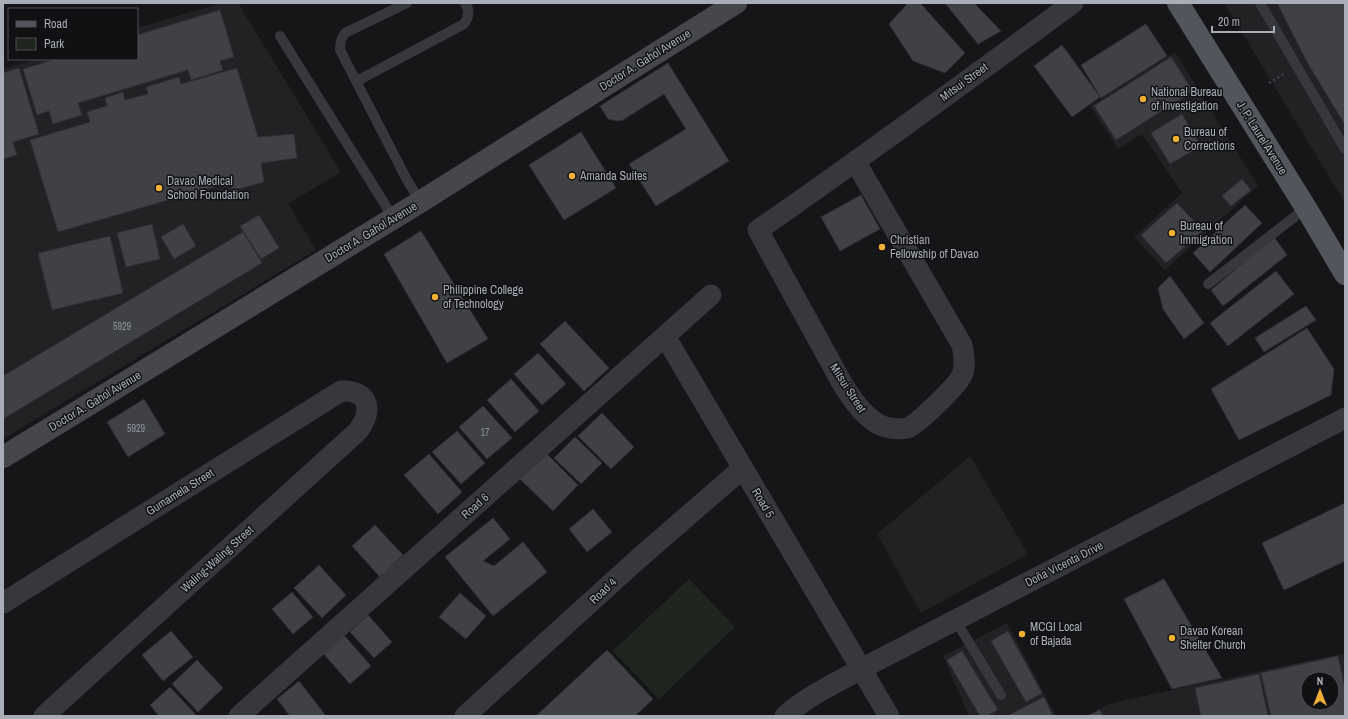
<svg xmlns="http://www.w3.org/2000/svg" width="1348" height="719" viewBox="0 0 1348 719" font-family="'Archivo Narrow',sans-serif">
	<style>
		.built { fill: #222225; fill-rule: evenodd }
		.green { fill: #1e261f }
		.building { fill: #404145; stroke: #303034; fill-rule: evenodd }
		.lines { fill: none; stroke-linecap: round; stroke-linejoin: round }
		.path { stroke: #3d3f44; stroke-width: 2.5; stroke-dasharray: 2 3; stroke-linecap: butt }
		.service { stroke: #37383d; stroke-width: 10 }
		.minor { stroke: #37383d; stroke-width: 21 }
		.secondary { stroke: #45474d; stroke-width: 22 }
		.primary { stroke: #53555c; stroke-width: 22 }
		.poi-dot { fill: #f2b134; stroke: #111113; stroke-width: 1.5 }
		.labels { text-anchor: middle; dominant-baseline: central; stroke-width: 3; stroke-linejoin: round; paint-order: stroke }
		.number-label { font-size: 10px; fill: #8e929b }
		.street-label { font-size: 12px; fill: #a8adb8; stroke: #111113 }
		.poi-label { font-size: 12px; fill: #a8adb8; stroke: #111113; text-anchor: start }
	</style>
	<rect width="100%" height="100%" fill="#161618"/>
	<path class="built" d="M221 3H238L341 172 288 204 316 250 3 439V69L36 59H137V28Z
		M1224 3H1345V203Z
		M1175 52 1258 186 1165 270 1134 237 1182 193 1142 134 1118 149 1090 106Z
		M970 456 1028 554 921 613 877 534Z
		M1007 623 1056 716H969L943 656Z
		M1345 653V716H1085L1112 703ZM1308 679H1332V703H1308Z"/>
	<path class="green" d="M689 579 735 627 659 699 613 651Z"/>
	<path class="building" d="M908 3H920L965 53 945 73 913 61 889 24Z
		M945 3H974L1001 31 978 44Z
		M1277 3H1345V125L1307 62Z
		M220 10 234 57 220 61 223 70 191 80 188 70 78 103 82 115 53 124 49 111 37 115 23 69 56 59H137V35Z
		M1146 24 1167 56 1101 98 1081 65Z
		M1062 45 1100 97 1072 117 1034 66Z
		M1171 57 1193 91 1116 140 1094 106Z
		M668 63 729 161 656 206 629 164 686 129 664 94 623 120 618 121 608 119 600 106Z
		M19 68 39 134 13 142 17 155 3 159V73Z
		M237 68 258 137 294 134 297 158 261 163 264 182 232 191 230 182 58 232 30 140 90 122 87 112 107 106 105 98 123 92 125 100 148 94 146 87 179 77 181 84Z
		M1182 114 1201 146 1170 164 1151 133Z
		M581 132 616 188 564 220 529 165Z
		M1242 179 1251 190 1231 206 1222 196Z
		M861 195 880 229 840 251 821 217Z
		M1177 203 1203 231 1166 263 1141 235Z
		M1245 205 1262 223 1210 272 1193 253Z
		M259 215 279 248 261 259 240 226Z
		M152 224 160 259 126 267 117 233Z
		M183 224 196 246 174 259 161 237Z
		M421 231 488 339 447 363 384 254Z
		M243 232 262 263 3 419V376Z
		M110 236 123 293 52 310 38 253Z
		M1274 237 1287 255 1223 306 1211 290Z
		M1276 271 1294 294 1228 346 1210 323Z
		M1170 276 1204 323 1184 339 1163 309 1158 288Z
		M1306 306 1316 320 1264 352 1255 338Z
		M565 321 609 368 584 391 540 344Z
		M1307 328 1334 369 1331 395 1239 440 1211 389Z
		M538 353 566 384 542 405 514 374Z
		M511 379 539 411 515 432 487 400Z
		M144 399 165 434 128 457 107 422Z
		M483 406 512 438 487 459 459 427Z
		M602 413 634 447 611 469 578 436Z
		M457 431 485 463 461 484 432 452Z
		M575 437 602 463 581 484 554 458Z
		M545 452 578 485 553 511 519 478Z
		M429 454 462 492 438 514 404 475Z
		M1345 503V561L1284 590 1262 543Z
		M593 509 612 532 587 552 569 529Z
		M493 518 510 539 483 561 494 566 523 542 547 572 493 616 445 557Z
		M375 525 403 555 380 577 352 546Z
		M319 565 346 595 322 618 294 588Z
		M1164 579 1222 678 1172 689 1124 599Z
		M292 592 313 617 293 634 272 609Z
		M460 593 486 616 466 639 439 617Z
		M368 615 392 642 374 658 350 632Z
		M171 631 193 657 163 681 142 655Z
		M1008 631 1042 693 1026 702 991 641Z
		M343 634 371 666 350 684 322 652Z
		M607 650 653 699 635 716H536Z
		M962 651 998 710 987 716H980L947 660Z
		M1338 656 1345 689V716H1271L1261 673ZM1308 679H1332V703H1308Z
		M197 660 223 688 198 712 172 684Z
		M1259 674 1268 716H1201L1195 688Z
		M299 681 326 716H290L277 699Z
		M170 687 197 716H159L150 705Z
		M1044 697 1053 716H1007Z
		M1100 710 1103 716H1087Z"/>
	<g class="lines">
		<path class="path" d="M1269 83 1284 74"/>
		<path class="service" d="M407 3 345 33C341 39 340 42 340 50L406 178 420 202
			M1260 3 1345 149
			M280 36 394 219
			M357 81 464 24C469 17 470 10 465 3
			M1208 284 1306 208
			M956 621 1001 695"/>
		<path class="minor" d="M855 161 962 345C964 355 966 366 962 375 958 385 917 425 907 428 898 430 888 428 880 425 863 416 853 400 843 385L758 230C865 156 969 79 1073 3
			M665 336 889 716
			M3 603 341 391C370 390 373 411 358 431L44 716
			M239 716 711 295
			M465 716 638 559 743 468
			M785 716C807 696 836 683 861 669L1345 418"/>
		<path class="secondary" d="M3 457 420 202 736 3"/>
		<path class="primary" d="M1178 3 1306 208 1345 274"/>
	</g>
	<g class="poi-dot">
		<circle cx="1143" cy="99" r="4"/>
		<circle cx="1176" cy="139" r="4"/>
		<circle cx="572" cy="176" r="4"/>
		<circle cx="159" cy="188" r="4"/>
		<circle cx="1172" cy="233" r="4"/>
		<circle cx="882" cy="247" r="4"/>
		<circle cx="435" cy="297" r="4"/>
		<circle cx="1022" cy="634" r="4"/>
		<circle cx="1172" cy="638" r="4"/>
	</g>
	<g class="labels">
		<g class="number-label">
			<text x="122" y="326">5929</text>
			<text x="136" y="428">5929</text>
			<text x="485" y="432">17</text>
		</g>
		<g class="street-label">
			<text transform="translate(645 60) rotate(-32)">Doctor A. Gahol Avenue</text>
			<text transform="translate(964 82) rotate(-36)">Mitsui Street</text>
			<text transform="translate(1262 138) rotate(58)">J. P. Laurel Avenue</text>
			<text transform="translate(371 232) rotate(-31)">Doctor A. Gahol Avenue</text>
			<text transform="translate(848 388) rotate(57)">Mitsui Street</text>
			<text transform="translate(95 401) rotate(-31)">Doctor A. Gahol Avenue</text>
			<text transform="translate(180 492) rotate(-32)">Gumamela Street</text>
			<text transform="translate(763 503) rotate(60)">Road 5</text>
			<text transform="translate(475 506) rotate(-42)">Road 6</text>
			<text transform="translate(217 559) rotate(-42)">Waling-Waling Street</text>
			<text transform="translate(1064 564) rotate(-27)">Doña Vicenta Drive</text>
			<text transform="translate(603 591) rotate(-43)">Road 4</text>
		</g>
		<g class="poi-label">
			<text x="1151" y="92">National Bureau<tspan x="1151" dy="14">of Investigation</tspan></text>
			<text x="1184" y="132">Bureau of<tspan x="1184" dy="14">Corrections</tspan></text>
			<text x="580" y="176">Amanda Suites</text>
			<text x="167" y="181">Davao Medical<tspan x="167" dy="14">School Foundation</tspan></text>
			<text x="1180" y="226">Bureau of<tspan x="1180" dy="14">Immigration</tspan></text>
			<text x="890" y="240">Christian<tspan x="890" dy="14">Fellowship of Davao</tspan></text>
			<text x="443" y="290">Philippine College<tspan x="443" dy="14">of Technology</tspan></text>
			<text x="1030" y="627">MCGI Local<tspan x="1030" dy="14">of Bajada</tspan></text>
			<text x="1180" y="631">Davao Korean<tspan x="1180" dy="14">Shelter Church</tspan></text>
		</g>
	</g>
	<rect width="1348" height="719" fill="none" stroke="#a8adb8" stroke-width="8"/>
	<rect x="8" y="8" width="130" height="52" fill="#111113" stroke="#4d4f55"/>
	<rect x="16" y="21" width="20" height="6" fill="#53555c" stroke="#4d4f55"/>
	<text x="44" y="28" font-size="12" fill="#a8adb8">Road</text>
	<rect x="16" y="38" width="20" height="12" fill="#1e261f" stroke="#4d4f55"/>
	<text x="44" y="48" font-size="12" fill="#a8adb8">Park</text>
	<g transform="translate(1320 691)"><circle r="19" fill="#111113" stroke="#4d4f55"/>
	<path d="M0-3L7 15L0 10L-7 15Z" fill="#f2b134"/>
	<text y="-6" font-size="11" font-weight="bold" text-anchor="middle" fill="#a8adb8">N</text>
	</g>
	<path d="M1212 26v6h62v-6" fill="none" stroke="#a8adb8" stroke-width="2"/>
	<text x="1218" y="26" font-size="12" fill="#a8adb8" stroke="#111113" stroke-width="3" paint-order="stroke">20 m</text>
</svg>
